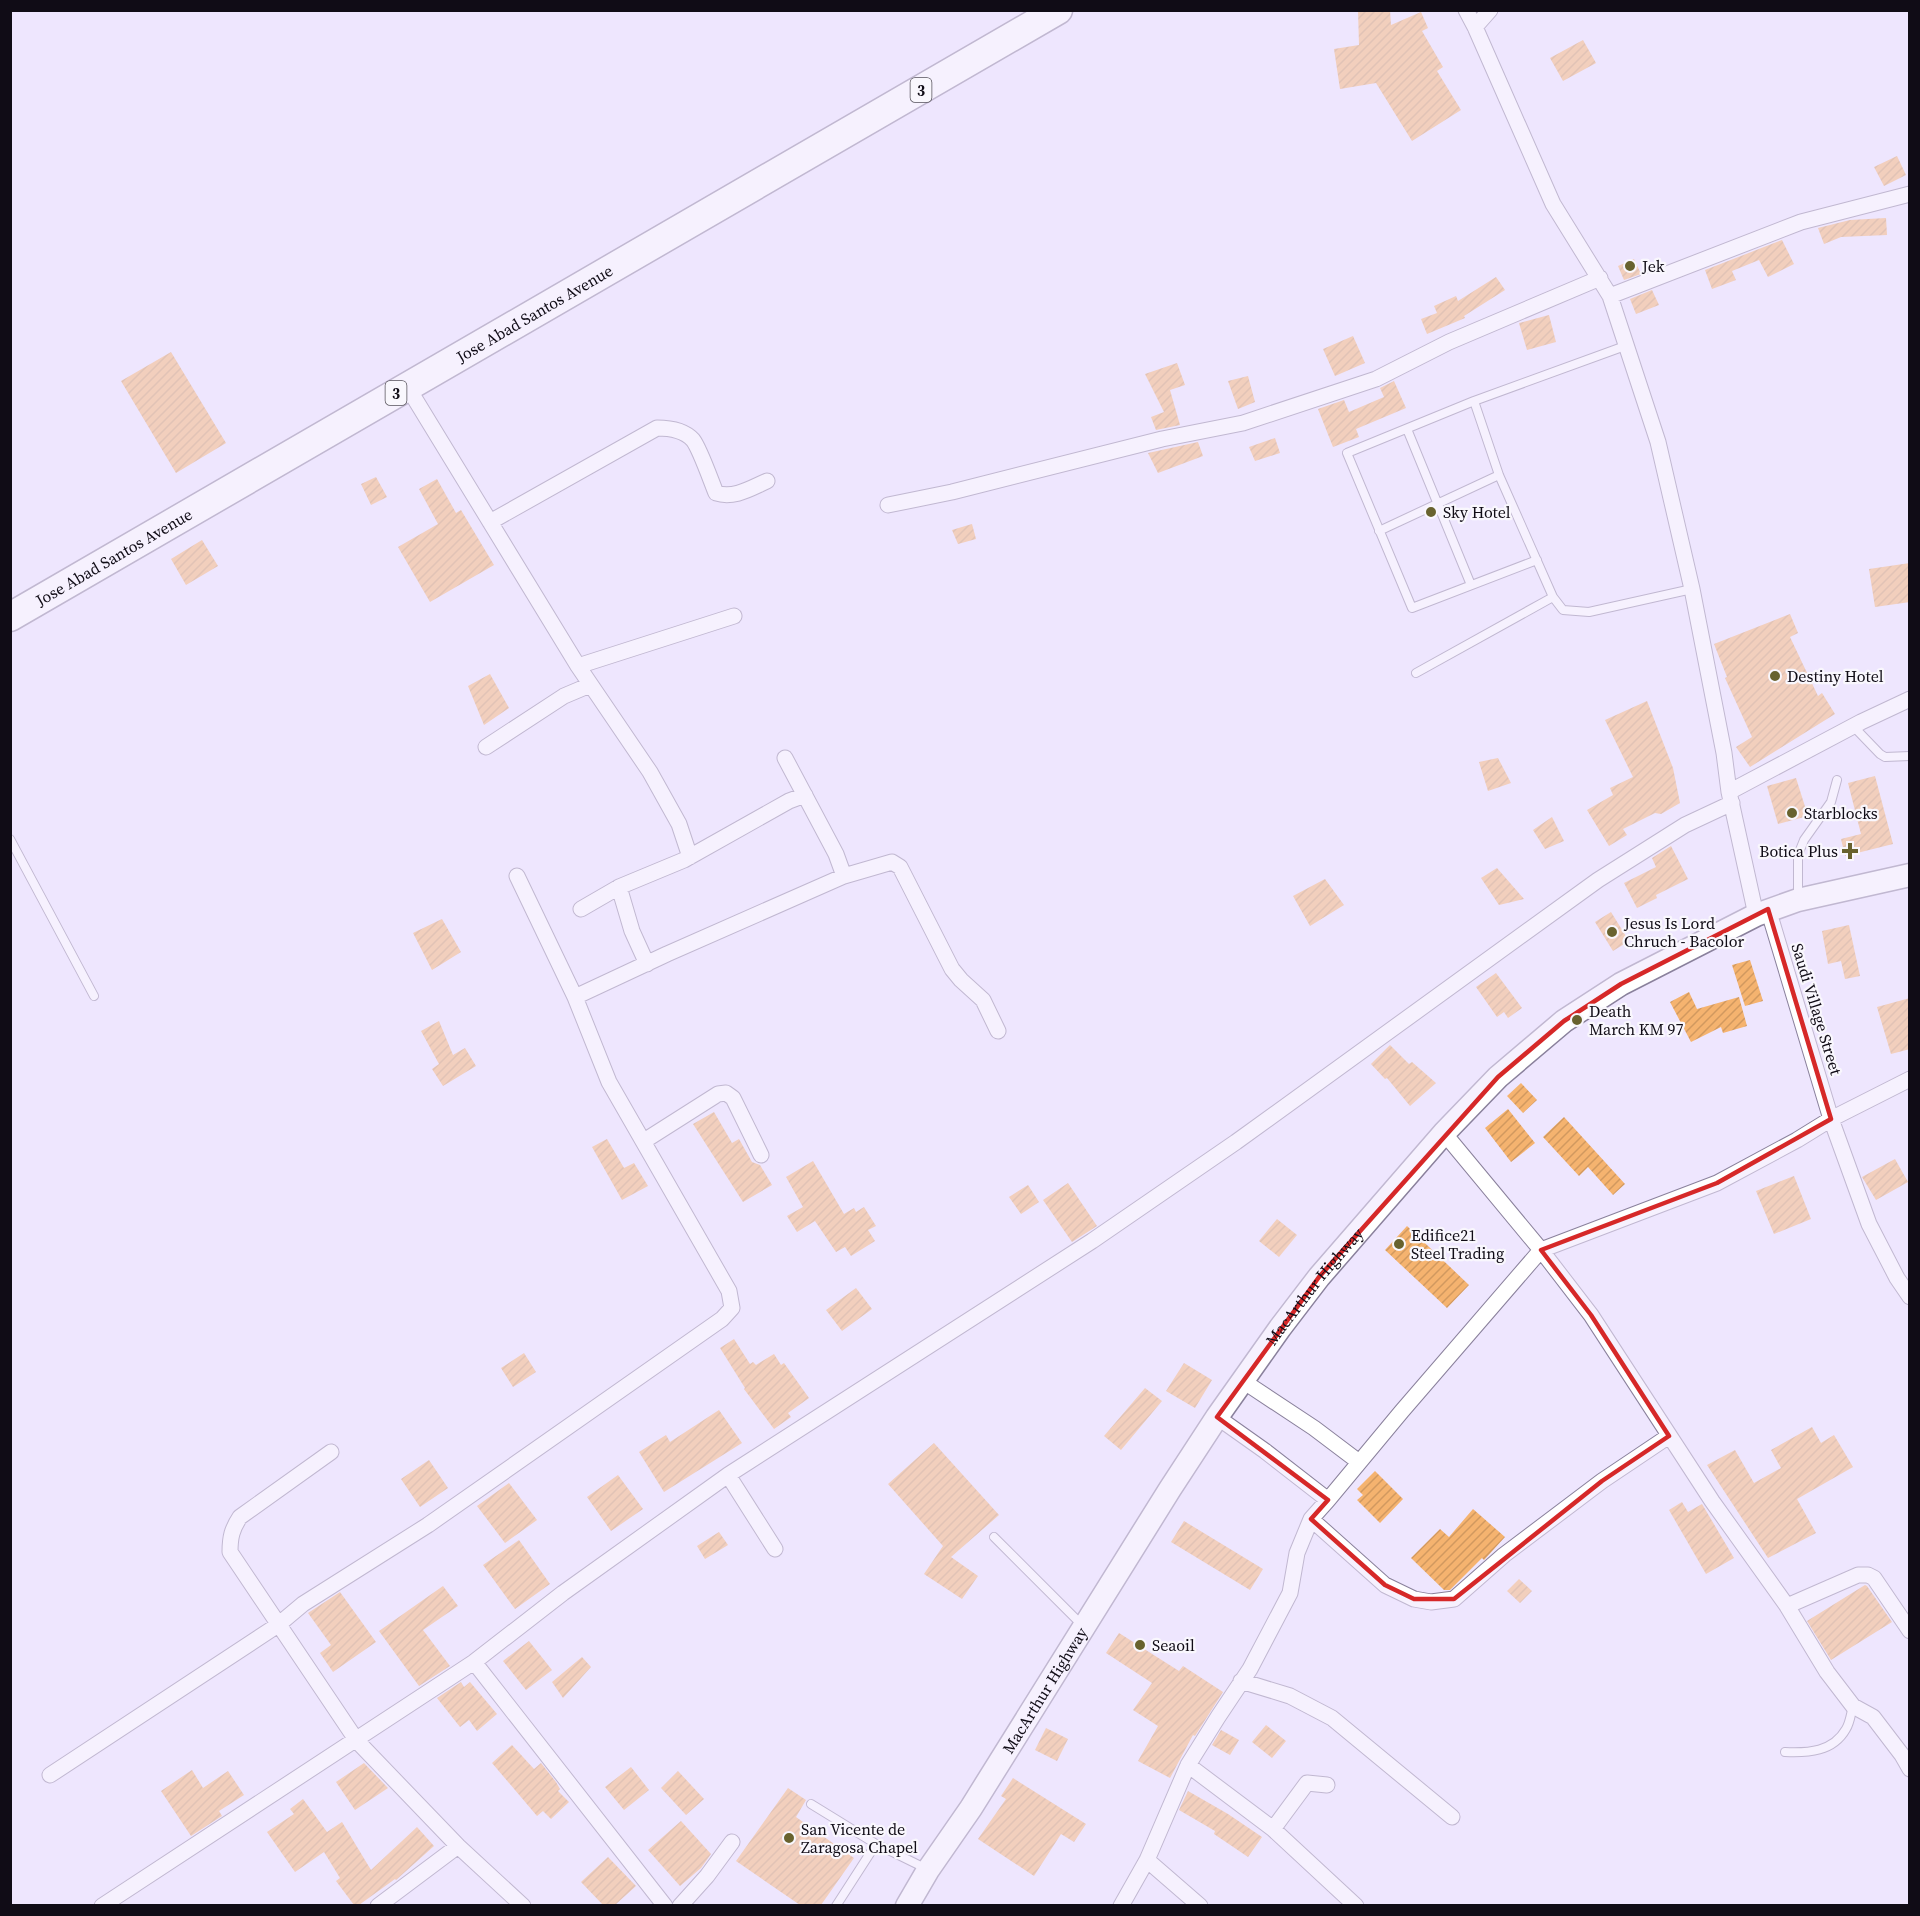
<svg xmlns="http://www.w3.org/2000/svg" width="1920" height="1916" viewBox="0 0 1920 1916" font-family="'Source Serif 4',serif">
	<style>
		.building { fill: url(#building-hatch) }
		.lines { fill: none; stroke-linecap: round; stroke-linejoin: round }
		.lane-casing { stroke: #8a819c; stroke-width: 10 }
		.street-casing { stroke: #8a819c; stroke-width: 17 }
		.secondary-casing { stroke: #8a819c; stroke-width: 25 }
		.highway-casing { stroke: #8a819c; stroke-width: 31 }
		.lane { stroke: #fff; stroke-width: 8 }
		.street { stroke: #fff; stroke-width: 15 }
		.secondary { stroke: #fff; stroke-width: 22 }
		.highway { stroke: #fff; stroke-width: 28 }
		.marked { fill: none; stroke: #d62828; stroke-width: 4.5; stroke-linejoin: round }
		.poi-dot { fill: #68622e; stroke: #f9f7fd; stroke-width: 2 }
		.labels { text-anchor: middle; dominant-baseline: central; stroke-width: 4.5; stroke-linejoin: round; paint-order: stroke }
		.shield { fill: #f9f7fd; stroke: #56525b; stroke-width: 1.5 }
		.shield-label { font-size: 15px; font-weight: bold; fill: #100c16 }
		.poi-label { font-size: 16px; fill: #100c16; stroke: #f9f7fd; text-anchor: start }
		.street-label { font-size: 16px; fill: #100c16; stroke: #f9f7fd }
	</style>
	<defs>
		<pattern id="building-hatch" width="6" height="6" patternUnits="userSpaceOnUse" patternTransform="scale(1.5)"><rect width="6" height="6" fill="#f5b36f"/><path d="M-1 1l2-2M0 6l6-6M5 7l2-2" fill="none" stroke="#d1995f"/></pattern>
	</defs>
	<rect width="100%" height="100%" fill="#eee6fe"/>
	<path class="building" d="M1358 10H1390L1391 25 1421 12 1428 28 1422 31 1443 67 1437 71 1461 110 1412 141 1376 83 1340 89 1334 49 1359 45Z
		M1583 40 1596 63 1563 81 1550 58Z
		M1897 156 1906 175 1884 186 1874 167Z
		M1886 218 1887 235 1841 237 1824 244 1818 228 1850 220Z
		M1782 240 1794 264 1768 277 1759 260 1732 271 1736 280 1712 289 1705 270Z
		M1634 259 1641 274 1624 280 1618 266Z
		M1496 277 1505 290 1464 316 1465 318 1427 334 1421 319 1437 313 1434 306 1456 296 1458 301Z
		M1652 290 1659 305 1636 314 1630 299Z
		M1549 315 1556 342 1527 350 1519 323Z
		M1353 336 1365 363 1335 376 1323 349Z
		M171 352 226 443 176 473 121 381Z
		M1177 363 1185 385 1170 390 1180 425 1156 430 1151 417 1164 412 1145 374Z
		M1248 376 1255 402 1238 409 1228 381Z
		M1394 381 1406 408 1356 429 1359 437 1333 447 1318 409 1344 400 1349 412 1384 397 1380 388Z
		M1275 438 1280 453 1255 461 1249 447Z
		M1198 442 1203 456 1158 473 1148 453Z
		M376 477 387 497 371 505 361 484Z
		M437 479 456 513 461 510 494 565 430 602 398 547 438 524 419 489Z
		M972 524 976 539 958 544 952 530Z
		M202 540 218 566 186 585 171 559Z
		M1910 563V602L1875 607 1869 569Z
		M1790 614 1798 633 1790 637 1818 696 1822 693 1835 714 1750 767 1736 747 1752 737 1725 678 1727 677 1714 644Z
		M490 674 509 708 484 725 468 686Z
		M1647 701 1673 768 1680 803 1661 814 1655 813 1623 829 1627 835 1609 846 1587 810 1613 795 1610 788 1633 777 1605 720Z
		M1498 758 1511 783 1488 791 1479 762Z
		M1875 776 1893 844 1845 856 1841 839 1861 834 1848 783Z
		M1796 778 1808 816 1778 824 1767 786Z
		M1552 817 1564 841 1545 849 1533 830Z
		M1671 846 1688 879 1656 895 1657 898 1637 908 1624 883 1656 867 1652 858Z
		M1497 868 1524 899 1499 905 1481 878Z
		M1325 879 1344 905 1310 926 1293 896Z
		M1611 912 1629 941 1613 951 1595 922Z
		M442 919 461 952 432 970 413 933Z
		M1849 925 1860 976 1845 979 1841 961 1828 964 1822 931Z
		M1750 960 1763 1001 1745 1006 1732 965Z
		M1496 973 1522 1008 1508 1018 1504 1012 1497 1017 1476 987Z
		M1689 992 1697 1009 1739 997 1747 1026 1723 1033 1721 1027 1691 1042 1670 1002Z
		M1910 998V1049L1891 1054 1877 1007Z
		M439 1021 453 1055 465 1048 476 1066 443 1086 432 1069 439 1064 421 1031Z
		M1390 1045 1409 1064 1412 1062 1436 1083 1410 1106 1387 1078 1385 1079 1371 1064Z
		M1521 1083 1537 1100 1523 1113 1507 1096Z
		M1508 1109 1535 1143 1511 1162 1485 1128Z
		M714 1112 732 1143 739 1139 752 1162 760 1165 772 1185 743 1202 693 1124Z
		M1564 1117 1625 1184 1613 1195 1588 1167 1579 1176 1543 1137Z
		M607 1139 624 1168 634 1163 648 1186 622 1200 592 1147Z
		M1895 1159 1908 1182 1876 1200 1862 1177Z
		M813 1161 844 1214 854 1208 856 1212 864 1207 876 1226 868 1230 875 1241 851 1256 845 1247 836 1252 815 1221 797 1232 787 1216 803 1207 786 1177Z
		M1794 1176 1811 1219 1774 1234 1756 1191Z
		M1068 1183 1097 1226 1072 1242 1043 1200Z
		M1028 1185 1039 1202 1021 1214 1009 1197Z
		M1277 1219 1297 1235 1279 1257 1259 1241Z
		M1407 1226 1469 1285 1447 1308 1385 1250Z
		M856 1288 872 1309 842 1331 826 1310Z
		M734 1339 750 1364 753 1362 756 1365 774 1354 781 1365 784 1363 809 1398 788 1413 791 1417 774 1429 744 1389 745 1388 720 1348Z
		M524 1353 536 1372 513 1387 501 1368Z
		M1184 1363 1212 1380 1195 1408 1166 1391Z
		M1145 1388 1162 1401 1121 1450 1104 1436Z
		M719 1410 742 1443 664 1492 639 1452 666 1435 670 1442Z
		M1812 1427 1821 1443 1834 1435 1853 1467 1797 1499 1816 1533 1768 1558 1707 1465 1735 1450 1754 1483 1781 1468 1771 1450Z
		M934 1443 999 1515 951 1557 978 1576 962 1599 924 1574 943 1546 888 1484Z
		M429 1460 448 1488 420 1507 401 1479Z
		M1375 1471 1403 1499 1380 1523 1357 1500 1363 1495 1357 1489Z
		M618 1475 643 1509 611 1531 587 1497Z
		M509 1483 537 1520 505 1543 477 1506Z
		M1682 1502 1688 1512 1702 1504 1734 1558 1706 1574 1669 1510Z
		M1473 1509 1505 1537 1484 1560 1482 1558 1450 1590H1444L1411 1558 1440 1529 1449 1537Z
		M1184 1521 1263 1569 1250 1590 1171 1542Z
		M719 1532 728 1545 705 1559 697 1546Z
		M519 1540 550 1584 515 1609 483 1565Z
		M1519 1579 1532 1591 1520 1603 1507 1591Z
		M1865 1585 1867 1586 1892 1622 1831 1660 1807 1621Z
		M443 1586 458 1606 423 1630 450 1666 419 1686 379 1631Z
		M340 1592 376 1642 333 1672 320 1653 331 1645 308 1613Z
		M1119 1633 1179 1671 1183 1666 1223 1692 1195 1736 1193 1735 1170 1778 1138 1761 1158 1726 1133 1710 1152 1683 1106 1653Z
		M529 1641 552 1670 526 1690 503 1661Z
		M582 1657 591 1667 563 1698 552 1682Z
		M461 1682 464 1687 470 1682 497 1714 477 1731 469 1720 460 1727 437 1698Z
		M1266 1725 1286 1741 1272 1758 1252 1742Z
		M1046 1728 1068 1739 1057 1761 1035 1750Z
		M1221 1730 1239 1740 1230 1755 1212 1745Z
		M512 1745 534 1769 541 1763 556 1782 560 1789 558 1791 569 1802 551 1819 543 1811 537 1816 492 1763Z
		M364 1763 388 1788 355 1810 336 1782Z
		M631 1767 649 1790 624 1810 605 1787Z
		M192 1770 203 1788 228 1771 244 1795 219 1811 222 1816 191 1836 161 1791Z
		M678 1771 704 1799 686 1815 661 1788Z
		M1013 1778 1086 1824 1074 1842 1061 1834 1034 1876 978 1839 1006 1799 1001 1796Z
		M788 1788 806 1800 796 1817 854 1858 821 1905H800L736 1861Z
		M1188 1791 1228 1814 1262 1837 1248 1857 1214 1834 1215 1831 1179 1810Z
		M303 1799 327 1832 342 1822 371 1870 417 1827 434 1846 396 1880 395 1879 359 1905H354L336 1881 340 1878 324 1852 295 1872 267 1832 294 1814 290 1809Z
		M681 1821 711 1854 701 1868 680 1886 648 1850Z
		M608 1857 636 1886 615 1905H603L581 1882Z"/>
	<g class="lines">
		<g class="lane-casing">
			<path id="lane" d="M1474 401 1499 475 1553 597 1563 610 1589 612 1692 589
				M1407 429 1471 585
				M1379 531 1499 475
				M1537 560 1412 608 1347 453 1474 401 1625 346
				M1416 673 1553 597
				M1853 726 1880 754 1885 757 1910 756
				M10 839 94 996
				M1798 899V855L1804 840 1831 802 1837 780
				M994 1537 1083 1626
				M1785 1752C1808 1753 1833 1752 1846 1729 1850 1723 1851 1713 1853 1706
				M811 1804 876 1844 927 1869
				M836 1906 876 1844"/>
		</g>
		<g class="street-casing">
			<path id="street" d="M1466 10 1475 27 1553 204 1610 296 1658 442 1692 589 1724 753 1729 792 1756 915
				M1475 27 1490 10
				M1610 296 1801 222 1910 194
				M407 386 578 666 650 772 679 824 690 857
				M888 505 952 492 1162 439 1243 423 1376 379 1449 342 1600 278
				M490 522 657 428C670 428 684 430 693 440 700 449 711 481 716 493 734 499 751 488 767 481
				M578 666 734 616
				M486 747 564 696 590 685
				M785 758 836 854 844 876
				M1729 792 1861 722 1910 699
				M619 887 632 931 647 964
				M581 909 619 887 684 860 789 801 805 795
				M1768 909 1831 1119 1869 1224 1897 1278 1910 1297
				M575 997 667 954 844 876 892 862 900 867 952 969 961 980 983 1000 998 1031
				M1444 1133 1541 1250 1591 1315 1712 1501 1787 1606 1827 1672 1853 1706 1873 1717 1902 1755 1910 1769
				M644 1141 718 1094 726 1093 733 1098 761 1155
				M1243 1381 1314 1428 1359 1462
				M331 1452 240 1517C232 1529 230 1537 230 1552L357 1741 458 1846 523 1906
				M728 1475 775 1549
				M1328 1500 1402 1411 1541 1250 1717 1183 1797 1140 1831 1119 1910 1079
				M1311 1519 1385 1585 1414 1599 1431 1602 1454 1599 1504 1555 1602 1481 1669 1436
				M1787 1606 1858 1575H1868L1874 1578 1910 1631
				M474 1662 665 1906
				M1241 1681 1290 1696 1332 1718 1452 1817
				M1188 1765 1273 1829 1307 1783 1327 1785
				M50 1775 278 1625 303 1604 428 1525 722 1319 732 1308 729 1291 609 1082 575 997 517 876
				M1273 1829 1356 1906
				M1147 1860 1200 1906
				M102 1906 474 1662 563 1593 728 1475 1092 1241 1236 1142 1598 880 1685 825 1732 803
				M378 1906 458 1846
				M680 1906 707 1876 732 1842
				M1121 1906 1147 1860 1188 1765 1218 1717 1250 1669 1290 1593 1297 1553 1311 1519 1328 1500 1265 1451 1217 1417"/>
		</g>
		<g class="secondary-casing">
			<g id="secondary">
				<path id="s1" d="M907 1906 928 1870 971 1808 1170 1489 1217 1417 1280 1328 1319 1277 1444 1133 1498 1077 1564 1021 1621 984 1756 915 1798 900 1910 875"/>
			</g>
		</g>
		<g class="highway-casing">
			<g id="highway">
				<path id="s2" d="M10 617 1058 10"/>
			</g>
		</g>
		<use href="#lane" class="lane"/>
		<use href="#street" class="street"/>
		<use href="#secondary" class="secondary"/>
		<use href="#highway" class="highway"/>
	</g>
	<path d="M0 0H1920V1916H0ZM1768 909 1831 1119 1717 1183 1541 1250 1591 1315 1669 1436 1602 1481 1454 1599H1414L1385 1585 1311 1519 1328 1500 1217 1417 1319 1277 1498 1077 1564 1021 1621 984Z" fill="#eee6fe" fill-opacity=".55" fill-rule="evenodd"/>
	<path class="marked" d="M1768 909 1831 1119 1717 1183 1541 1250 1591 1315 1669 1436 1602 1481 1454 1599H1414L1385 1585 1311 1519 1328 1500 1217 1417 1319 1277 1498 1077 1564 1021 1621 984Z"/>
	<g class="poi-dot">
		<circle cx="1630" cy="266" r="6"/>
		<circle cx="1431" cy="512" r="6"/>
		<circle cx="1775" cy="676" r="6"/>
		<circle cx="1792" cy="813" r="6"/>
		<path d="M1847 842h6v6h6v6h-6v6h-6v-6h-6v-6h6z"/>
		<circle cx="1612" cy="932" r="6"/>
		<circle cx="1577" cy="1020" r="6"/>
		<circle cx="1399" cy="1244" r="6"/>
		<circle cx="1140" cy="1645" r="6"/>
		<circle cx="789" cy="1838" r="6"/>
	</g>
	<g class="labels">
		<g class="shield">
			<rect x="910.5" y="78" width="21" height="24" rx="4.5"/>
			<rect x="385.5" y="381" width="21" height="24" rx="4.5"/>
		</g>
		<g class="shield-label">
			<text x="921" y="90">3</text>
			<text x="396" y="393">3</text>
		</g>
		<g class="poi-label">
			<text x="1642" y="266">Jek</text>
			<text x="1443" y="512">Sky Hotel</text>
			<text x="1787" y="676">Destiny Hotel</text>
			<text x="1804" y="813">Starblocks</text>
			<text x="1838" y="851" text-anchor="end">Botica Plus</text>
			<text x="1624" y="923">Jesus Is Lord<tspan x="1624" dy="18">Chruch - Bacolor</tspan></text>
			<text x="1589" y="1011">Death<tspan x="1589" dy="18">March KM 97</tspan></text>
			<text x="1411" y="1235">Edifice21<tspan x="1411" dy="18">Steel Trading</tspan></text>
			<text x="1152" y="1645">Seaoil</text>
			<text x="801" y="1829">San Vicente de<tspan x="801" dy="18">Zaragosa Chapel</tspan></text>
		</g>
		<g class="street-label">
			<text stroke="none"><textPath href="#s2" startOffset="606">Jose Abad Santos Avenue</textPath></text>
			<text stroke="none"><textPath href="#s2" startOffset="120">Jose Abad Santos Avenue</textPath></text>
			<text transform="translate(1817 1009) rotate(73)">Saudi Village Street</text>
			<text stroke="none"><textPath href="#s1" startOffset="742">MacArthur Highway</textPath></text>
			<text stroke="none"><textPath href="#s1" startOffset="256">MacArthur Highway</textPath></text>
		</g>
	</g>
	<rect width="1920" height="1916" fill="none" stroke="#100c16" stroke-width="24"/>
</svg>
